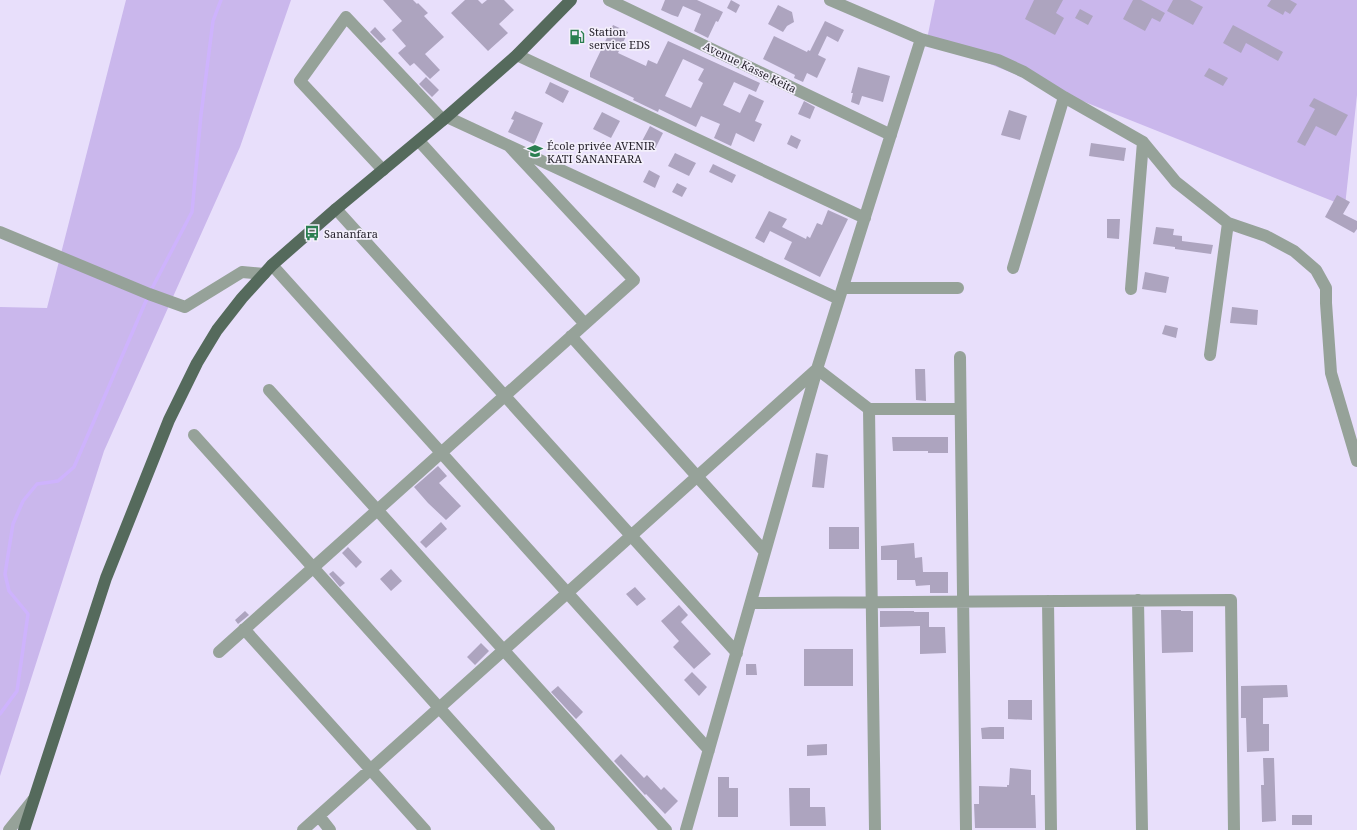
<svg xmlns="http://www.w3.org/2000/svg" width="1357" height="830" viewBox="0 0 1357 830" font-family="'Noto Serif',serif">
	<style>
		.green { fill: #cab7ec }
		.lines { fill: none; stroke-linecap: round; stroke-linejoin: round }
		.stream { stroke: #ceb3fd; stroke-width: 3.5 }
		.building { fill: #ada4bf; fill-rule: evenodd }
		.minor { stroke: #96a299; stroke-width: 12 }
		.major { stroke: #556a5c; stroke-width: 12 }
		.labels { text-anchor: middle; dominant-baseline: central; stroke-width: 3.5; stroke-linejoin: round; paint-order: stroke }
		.poi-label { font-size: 11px; fill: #231f29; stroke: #f3effb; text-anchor: start }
		.street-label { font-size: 11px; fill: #231f29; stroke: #f3effb }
	</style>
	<rect width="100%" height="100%" fill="#e8dffb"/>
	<path class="green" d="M126 0H291L240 147 104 451 0 776V307L47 308Z
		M935 0H1357V95L1345 206 927 39Z"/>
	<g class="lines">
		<path class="stream" d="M0 714 17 691 28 614 9 591 5 574 13 524 23 501 37 484 58 481 74 467 149 294 192 212 201 115 213 21 221 0"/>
	</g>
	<path class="building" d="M383 0H413L417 4 418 3 428 13 424 16 444 37 425 54 440 70 430 79 414 63 410 66 398 53 406 46 392 30 402 21Z
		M465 0H478L482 4 487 0H504L514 10 499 24 508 33 488 51 451 13Z
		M665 0H697L723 12 718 22 716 21 708 38 694 31 701 14 683 6 678 17 672 15 661 10Z
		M731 0 740 5 736 13 727 8Z
		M1034 0H1063L1056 13 1064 18 1055 35 1025 19Z
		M1133 0H1141L1165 13 1160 22 1152 18 1145 31 1123 19Z
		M1173 0H1190L1203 7 1193 25 1167 11Z
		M1271 0H1290L1297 4 1290 14 1285 11 1283 15 1267 6Z
		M778 5 792 12 794 22 787 26 783 32 768 24Z
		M1080 9 1093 16 1088 25 1075 18Z
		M825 21 844 30 838 42 827 36 818 55 826 59 817 78 807 73 803 82 794 78 795 75 763 59 774 36 807 52 808 50 810 51Z
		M613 25 628 32 618 53 646 66 648 60 657 64 668 41 760 83 756 92 734 82 723 105 740 113 749 94 764 101 755 121 762 124 754 142 736 133 731 146 714 138 720 124 701 116 696 127 659 109 658 112 633 100 634 98 590 77V73ZM683 59 704 69 698 80 703 83 691 108 665 96Z
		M1233 25 1283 52 1278 61 1246 43 1241 53 1223 43Z
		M375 27 386 39 381 43 370 32Z
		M858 67 890 76 883 102 862 96 859 105 851 102 853 93H851Z
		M1209 68 1228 78 1223 86 1204 76Z
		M426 77 439 90 432 97 419 84Z
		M550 82 569 91 563 103 545 93Z
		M1314 98 1348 115 1336 136 1316 126 1305 146 1297 142 1315 109 1309 106Z
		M804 101 815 107 810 119 798 114Z
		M1009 110 1027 116 1020 140 1001 135Z
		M515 111 543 123 534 144 508 132 514 120 511 119Z
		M602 112 620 121 611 138 593 129Z
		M650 126 663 133 655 149 641 143Z
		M791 135 801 140 797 149 787 144Z
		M1091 143 1126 148 1124 161 1089 156Z
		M675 153 696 163 689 176 668 166Z
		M713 164 736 175 732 183 709 172Z
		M649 170 660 176 655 188 643 182Z
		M677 183 687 188 682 197 672 192Z
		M1337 195 1350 202 1343 214 1357 221V229L1354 233 1325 217Z
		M828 210 848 219 820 277 784 259 792 242 770 231 764 243 755 238 769 211 787 219 782 227 806 239 807 236 810 238 817 223 822 225Z
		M1107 219H1120L1119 239 1107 238Z
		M1156 227 1174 229 1173 235 1182 236V241L1213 245 1211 254 1175 249V247L1153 244Z
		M1145 272 1169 277 1166 293 1142 289Z
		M1232 307 1258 310 1257 325 1230 323Z
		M1165 325 1178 328 1176 338 1162 334Z
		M915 369H925L926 401 916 400Z
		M892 437H948V453H928V451H893Z
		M816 453 828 455 824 488 812 487Z
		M438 466 447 476 439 483 461 506 446 520 428 503 414 487Z
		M441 522 447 529 426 548 420 542Z
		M829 527H859V549H829Z
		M914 543 915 558 922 557 923 572H948V593H930V585L916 586 915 580H897V560H881V546Z
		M348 547 362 562 356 568 342 553Z
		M391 569 402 581 391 591 380 579Z
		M333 571 345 583 340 587 329 574Z
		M635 587 646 599 637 606 626 594Z
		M679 605 688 615 681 622 711 654 694 669 673 647 679 641 661 621Z
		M1161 610H1181V611H1193V652L1162 653Z
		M245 611 249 615 238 624 235 620Z
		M880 611H914V612H929V627H945L946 653 920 654V626L880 627Z
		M481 643 489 651 475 665 467 657Z
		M804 649H853V686H804Z
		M746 664H756L757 675H746Z
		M692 672 707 687 699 696 684 680Z
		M1287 685 1288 697 1263 698V724H1269V751L1247 752 1246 718H1241V686Z
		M558 686 583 712 576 719 551 692Z
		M1008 700H1032V720L1008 719Z
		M990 727H1004V739H982L981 728Z
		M827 744V755L807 756V745Z
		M621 754 644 778 647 775 661 790 664 787 678 801 665 814 646 794 645 795 614 761Z
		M1263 758H1274L1276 821 1262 822 1261 785H1264Z
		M1010 768 1031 770V795H1035L1036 828H975L974 804H979V786L1007 787V785H1009Z
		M718 777H729V788H738V817H718Z
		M789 788H810V807H825L826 826H790Z
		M1292 815H1312V825H1292Z"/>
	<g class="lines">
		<path class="minor" d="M609 0 891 135
			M830 0 921 39 998 60 1024 72 1064 97 1143 142 1176 182 1228 223 1266 236 1294 251 1316 270 1326 288V303L1331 373 1357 461
			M517 55 865 218
			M447 117 839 299
			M419 141 585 324
			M383 170 300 81 346 17 443 120
			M336 209 737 653
			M0 232 149 294 185 307 242 272 264 274
			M272 265 709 750
			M1013 268 1064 97
			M843 288H958
			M1131 289 1143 142
			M571 336 765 552
			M1210 355 1228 223
			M960 357 966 830
			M817 369 869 409H960
			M269 390 666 830
			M869 409 875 830
			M194 435 549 830
			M1138 600 1142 830
			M1048 601 1051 830
			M751 603 1231 600 1234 830
			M244 629 425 830
			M219 652 634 280 509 146
			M319 816 330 830
			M9 830 33 800
			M303 830 817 369
			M686 830 817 369 921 39"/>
		<path class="major" d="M24 830 106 578 169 420 197 363 217 330 242 298 272 265 336 209 443 120 517 55 571 0"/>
	</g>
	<defs>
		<g id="fuel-bare" transform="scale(1.2)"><path d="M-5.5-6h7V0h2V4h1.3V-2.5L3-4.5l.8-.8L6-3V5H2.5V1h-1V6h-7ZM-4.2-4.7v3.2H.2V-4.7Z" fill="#2a7e50" stroke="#f3effb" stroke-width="2.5" paint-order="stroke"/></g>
		<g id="school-bare" transform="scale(1.2)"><path d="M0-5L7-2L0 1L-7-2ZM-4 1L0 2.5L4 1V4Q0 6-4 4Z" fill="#2a7e50" stroke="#f3effb" stroke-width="2.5" paint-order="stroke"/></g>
		<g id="bus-bare" transform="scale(1.2)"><path d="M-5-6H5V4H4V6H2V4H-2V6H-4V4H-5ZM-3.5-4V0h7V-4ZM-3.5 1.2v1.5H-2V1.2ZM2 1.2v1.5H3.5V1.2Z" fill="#2a7e50" stroke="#f3effb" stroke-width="2.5" paint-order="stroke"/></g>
	</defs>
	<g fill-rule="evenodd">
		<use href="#fuel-bare" x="577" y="37"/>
		<use href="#school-bare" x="535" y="151"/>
		<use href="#bus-bare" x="312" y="233"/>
	</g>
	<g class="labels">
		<g class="poi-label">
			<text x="589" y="31">Station<tspan x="589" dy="13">service EDS</tspan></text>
			<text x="547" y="145">École privée AVENIR<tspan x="547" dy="13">KATI SANANFARA</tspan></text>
			<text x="324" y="233">Sananfara</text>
		</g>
		<g class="street-label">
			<text transform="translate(750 67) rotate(26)">Avenue Kasse Keita</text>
		</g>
	</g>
</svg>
